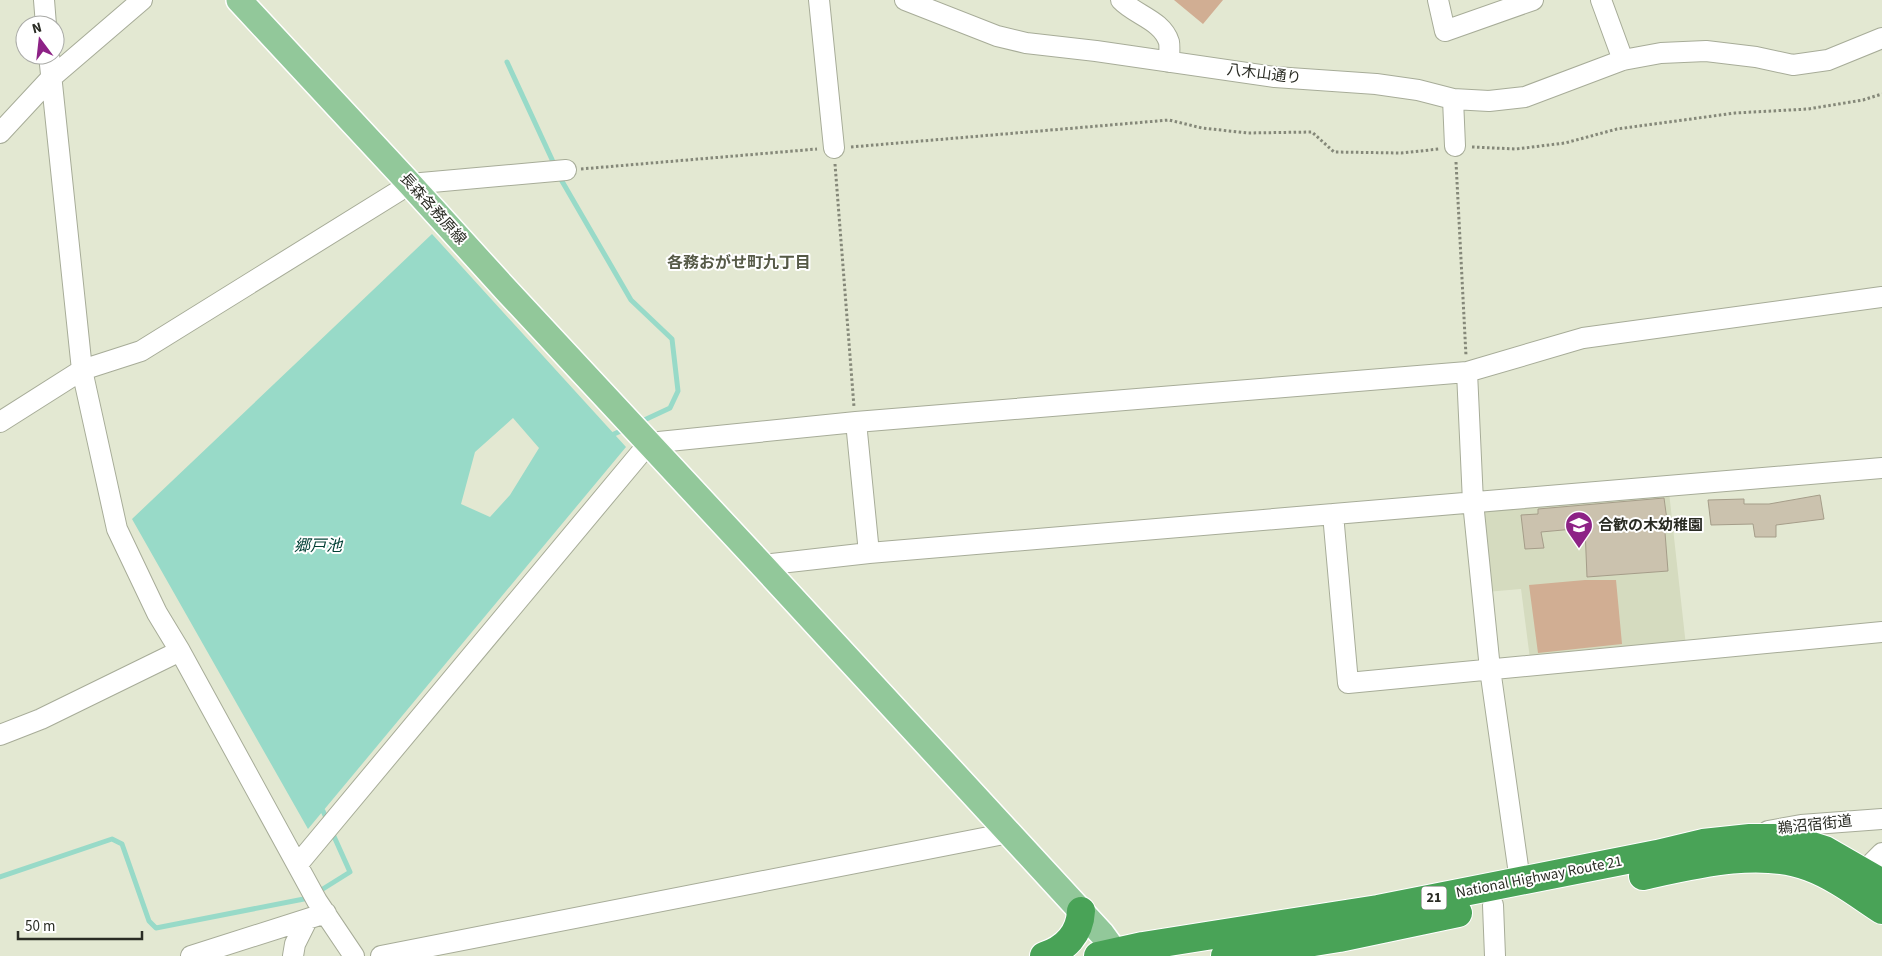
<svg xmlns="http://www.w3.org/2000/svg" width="1882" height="956" viewBox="0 0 1882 956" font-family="'Source Sans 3','Noto Sans JP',sans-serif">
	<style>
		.built { fill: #d5dbbf }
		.green { fill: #d1ae93 }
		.water { fill: #98dac8; fill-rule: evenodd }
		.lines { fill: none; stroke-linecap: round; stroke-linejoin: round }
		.stream { stroke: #98dac8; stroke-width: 5 }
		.building { fill: #cbc2ae; stroke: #a59d89 }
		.minor-casing { stroke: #a7ac98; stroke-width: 22 }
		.major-casing { stroke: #fff; stroke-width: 28 }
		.highway-casing { stroke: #fff; stroke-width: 30 }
		.path { stroke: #858879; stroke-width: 3; stroke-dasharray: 2.5 2.5; stroke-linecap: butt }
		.minor { stroke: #fff; stroke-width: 20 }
		.major { stroke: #92c89a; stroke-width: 25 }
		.highway { stroke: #49a357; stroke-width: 28 }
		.labels { text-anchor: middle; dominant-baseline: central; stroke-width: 4; stroke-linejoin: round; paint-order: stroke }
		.shield { fill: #fff; stroke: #6a6b66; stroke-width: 1 }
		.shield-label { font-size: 14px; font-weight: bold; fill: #2a2c24 }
		.street-label { font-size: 15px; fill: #2a2c24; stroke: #fff }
		.poi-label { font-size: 15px; font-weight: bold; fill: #2a2c24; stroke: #fff; text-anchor: start }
		.neighbourhood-label { font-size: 16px; font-weight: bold; fill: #565a47; stroke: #fff }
		.water-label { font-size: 16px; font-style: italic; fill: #013f34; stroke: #fff }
	</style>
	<rect width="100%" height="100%" fill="#e3e8d2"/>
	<path class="built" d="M1669 492 1686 646 1530 659 1521 589 1486 592 1478 510Z"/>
	<path class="green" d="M1174 0H1223L1203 24Z
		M1585 580H1616L1622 644 1538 653 1529 585Z"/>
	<path class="water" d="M432 234 626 447 308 829 132 519ZM513 418 539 448 510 495 490 517 461 504 475 452Z"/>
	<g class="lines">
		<path class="stream" d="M507 62 555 166
			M559 176 631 300 672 339 678 391 670 408 640 422
			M614 434 625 429
			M323 811 328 822
			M0 877 112 839 122 844 149 921 156 928 309 898
			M318 892 350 872 332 832"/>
	</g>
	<path class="building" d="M1820 495 1824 519 1776 525V537H1755L1753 524 1711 525 1708 500 1744 499V504H1769Z
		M1664 498 1667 520H1664L1668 571 1587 577 1585 528 1541 532 1544 548 1525 549 1521 515 1538 514V509Z"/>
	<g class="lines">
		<g class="minor-casing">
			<path id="minor" d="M44 0 46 25
				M819 0 834 148
				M905 0 997 36 1026 43 1096 51 1275 77 1376 84 1418 90 1453 99 1489 101 1525 97 1623 60 1661 53 1706 51 1756 57 1793 65 1828 60 1882 38
				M1121 0C1135 15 1162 20 1169 42 1170 47 1169 56 1169 62
				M1438 0 1445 31 1533 0
				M1601 0 1623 60
				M49 55 82 370 117 529 157 613 180 651 317 901 354 956
				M1453 99 1455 146
				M0 133 51 78 142 0
				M1467 372 1473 502 1490 669 1520 881
				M0 422 82 370 141 351 410 184 566 170
				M856 422 869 553
				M1333 514 1348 683 1882 632
				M762 565 869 553 1882 468
				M0 735 41 719 180 651
				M1768 831 1801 825 1882 819
				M298 864 649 443 856 422 1467 372 1583 338 1882 297
				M1849 872 1864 871 1882 853
				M1493 905 1495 956
				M191 956 326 913
				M293 956 295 944 307 920
				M381 956 1009 833"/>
		</g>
		<g class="major-casing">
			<path id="major" d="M239 0 410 184 508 292 762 565 1102 934 1118 956"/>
		</g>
		<g class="highway-casing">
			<path id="highway" d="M1643 876C1693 865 1759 848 1809 867 1836 877 1859 895 1882 910
				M1044 956C1065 949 1080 934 1081 911
				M1098 956 1143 946 1378 909 1657 854 1703 843 1750 838H1787L1825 850 1882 883
				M1225 956 1339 938 1458 913"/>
		</g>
		<path class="path" d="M851 147 1169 120 1202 128 1248 133 1312 132 1334 152 1401 153 1439 149
			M1472 147 1516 149 1565 143 1617 129 1735 113 1808 109 1863 100 1882 94
			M1456 162 1466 356
			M835 164 854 407
			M581 169 817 149"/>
		<use href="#minor" class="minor"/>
		<use href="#major" class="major"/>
		<use href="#highway" class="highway"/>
	</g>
	<defs>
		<g id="school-pin" transform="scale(1.4375)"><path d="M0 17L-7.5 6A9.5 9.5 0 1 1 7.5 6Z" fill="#8d2286" stroke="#fff"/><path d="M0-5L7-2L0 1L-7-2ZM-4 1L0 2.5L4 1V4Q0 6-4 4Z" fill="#fff"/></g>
	</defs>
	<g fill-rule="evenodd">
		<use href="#school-pin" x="1579" y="525"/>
	</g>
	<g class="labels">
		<rect class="shield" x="1421.5" y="886.5" width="25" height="23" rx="4"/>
		<g class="shield-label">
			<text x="1434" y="898">21</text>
		</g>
		<g class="street-label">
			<text transform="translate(1264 74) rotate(7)">八木山通り</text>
			<text transform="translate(433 209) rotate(48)">長森各務原線</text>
			<text transform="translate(1815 825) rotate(-6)">鵜沼宿街道</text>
			<text transform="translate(1539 877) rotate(-11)">National Highway Route 21</text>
		</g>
		<g class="poi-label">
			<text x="1598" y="525">合歓の木幼稚園</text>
		</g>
		<g class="neighbourhood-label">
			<text x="739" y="263">各務おがせ町九丁目</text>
		</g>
		<g class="water-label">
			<text x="318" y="546">郷戸池</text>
		</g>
	</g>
	<g transform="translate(40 40) rotate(345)"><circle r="24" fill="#ffffff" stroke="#aaaba7"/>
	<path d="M0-4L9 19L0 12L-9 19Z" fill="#8d2286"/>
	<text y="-8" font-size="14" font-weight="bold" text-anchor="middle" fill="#2a2c24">N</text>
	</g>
	<path d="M18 931v8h124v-8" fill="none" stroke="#2a2c24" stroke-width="2.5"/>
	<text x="25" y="931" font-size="15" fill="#2a2c24" stroke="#ffffff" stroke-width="4" paint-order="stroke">50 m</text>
</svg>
